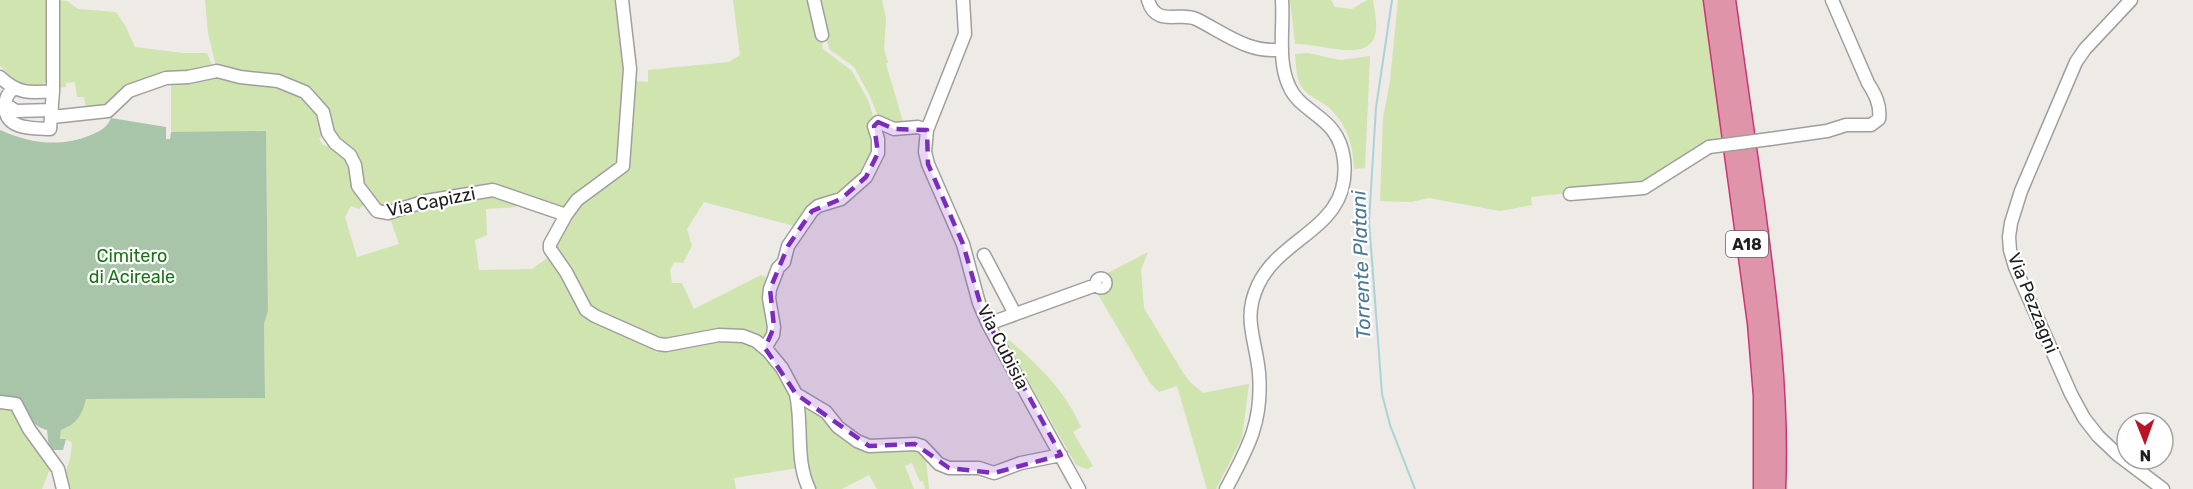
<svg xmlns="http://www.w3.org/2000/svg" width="2193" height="489" viewBox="0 0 2193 489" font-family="Rubik,sans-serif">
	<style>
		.grass { fill: #cfe4af }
		.cemetery { fill: #a8c5a9 }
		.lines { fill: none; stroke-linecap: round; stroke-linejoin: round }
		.stream { stroke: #a9d3d8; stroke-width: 2 }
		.minor-casing { stroke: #9f9f9f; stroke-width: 15 }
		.highway-casing { stroke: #cb3478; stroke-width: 21 }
		.minor { stroke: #fff; stroke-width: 12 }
		.highway { stroke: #df94aa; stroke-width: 18 }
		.minor-bridge-casing { stroke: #9f9f9f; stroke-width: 15; stroke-linecap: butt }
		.minor-bridge { stroke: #fff; stroke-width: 12 }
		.marked { fill: #7b2cbf; fill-opacity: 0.2; stroke: #7b2cbf; stroke-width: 4.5; stroke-dasharray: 12 8; stroke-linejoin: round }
		.labels { text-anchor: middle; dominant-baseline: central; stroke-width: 4.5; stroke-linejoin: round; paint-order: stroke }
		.shield { fill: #fff; stroke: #626262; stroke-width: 1.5 }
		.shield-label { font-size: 16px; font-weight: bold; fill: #1e1e1e }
		.street-label { font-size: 18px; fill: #1e1e1e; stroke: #fff }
		.park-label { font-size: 18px; fill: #187315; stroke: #fff }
		.water-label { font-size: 20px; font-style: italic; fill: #4c7996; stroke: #fff }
	</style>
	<rect width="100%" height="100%" fill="#eeeae5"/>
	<path class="grass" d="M0 0H48L49 78 42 86 20 84 0 66Z
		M56 0 67 1 78 9 116 12 126 27 135 47 183 53H207L213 67 164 74 107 106 86 109 84 97H77L75 82 66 83V87L57 88Z
		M205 0H618L626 77 622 81 624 91 621 166 563 211 511 192 389 211 373 202 311 95 314 90 311 87 304 89 216 67 208 33Z
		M733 0H810L808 3 809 11 816 15 823 49 852 71 868 100 873 116 870 122 876 141 864 176 798 227 704 202 687 229 692 246 683 263 674 262 670 270 672 283H682L694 309 761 275 770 280 771 324 764 343 753 337 668 342 592 311 559 256 554 243 571 212 625 167 634 81 648 82V70L729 62 740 55Z
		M817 0H882L886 18 884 50 888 62 886 64 904 125 879 119 870 96 854 67 829 49Z
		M1290 0H1331L1335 7 1352 9 1367 0H1373C1374 9 1377 19 1376 28 1375 67 1319 42 1295 44Z
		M1398 0H1706L1725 140 1644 185 1531 197 1532 205 1500 211 1429 198 1411 202 1380 201 1383 118 1390 81Z
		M1308 53 1340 60 1370 56 1365 168 1354 169C1354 145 1346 122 1327 106 1319 100 1306 95 1301 86 1296 77 1296 64 1295 54Z
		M216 74 278 84 302 94 323 118 325 132 319 139 323 145C351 148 357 179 367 202L359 209 351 206 345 217 357 257 399 244 389 215 426 204 494 194 518 202 516 207 486 209 487 235 475 240 479 270 532 269 550 256 578 298 650 344 656 353 665 348 742 338 766 352 794 398 795 460 798 463V468L734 478 736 489H68L66 470 70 459 72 443 66 439H60L61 430C76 425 82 413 86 399L265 398 264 324 268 311 266 132H171V83Z
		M1148 252 1141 270 1144 308 1182 371 1190 382 1203 393 1249 384 1242 438 1216 489H1207L1177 386 1159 392 1150 383 1096 291H1103L1110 287V279L1106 274Z
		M1009 340C1038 364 1066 392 1081 427L1073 432 1093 466 1087 469 1076 465 1006 342Z
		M802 400 858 443 925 451 929 489H925L923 481 920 482 912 463 905 466 914 489H877L869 475 842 489H812L805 476Z
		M0 406H10L51 466 42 489H0Z"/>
	<path class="cemetery" d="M111 118 166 127V139H170L171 132 266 131 268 311 264 324 265 398 86 399C82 415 77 424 61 430L60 439H66L63 450H49L47 430C33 426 22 414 21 399H0V130C29 143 60 148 91 135 100 131 107 128 111 118Z"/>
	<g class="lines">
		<path class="stream" d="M1392 0 1376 108 1369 221 1382 394 1390 425 1415 489"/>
		<g class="minor-casing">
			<path id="minor" d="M622 0 630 69 623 166 577 200 566 215 550 244V249L566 272 586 310 595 316 658 344 666 345 719 335 743 336 756 341 768 351 782 368 796 394 826 412 838 427 857 441 869 446 915 444 922 446 939 464 949 468H979L994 473 1021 463 1061 455
				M814 0 822 35
				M963 0 965 34 927 130 925 152 928 164 963 244 979 303 988 324 1079 489
				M1148 0C1156 28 1180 11 1196 19 1223 32 1250 55 1282 49
				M2131 0 2085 49 2076 62 2021 191 2011 223 2009 237 2010 250 2015 267 2071 394 2084 418 2098 436 2118 455 2163 489
				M0 77C18 94 29 93 53 91
				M13 89C7 95 6 97 5 106 5 130 32 128 50 129L53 91V0
				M5 104 16 111 52 110
				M52 117 108 111 129 91 166 78 188 77 217 71 240 77 278 81 305 92 323 112 328 133 335 143 350 155 355 165 358 186 377 211 388 213 426 201 493 190 566 215
				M1770 139 1827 131 1846 125H1871L1879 119C1881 105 1875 94 1868 83L1832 0
				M1570 194 1644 188 1709 147
				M984 255 1015 314
				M1096.5 283a4.5 4.5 0 1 1 9 0a4.5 4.5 0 1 1-9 0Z
				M988 324 1096 285
				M765 348 773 335 774 327 769 298 770 289 778 268 784 262 788 246 812 211 818 206 841 199 866 177 878 153V139L874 126 878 122 894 129 918 127 927 130
				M796 394C803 426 795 460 809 489
				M0 402 16 404 29 429 58 469 63 489
				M1226 489C1248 448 1263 422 1259 373 1256 339 1242 319 1258 285 1281 235 1352 228 1344 160 1339 115 1301 115 1289 86 1277 60 1284 27 1282 0"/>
		</g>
		<g class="highway-casing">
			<path id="highway" d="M1713 0 1757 323 1763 396V489
				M1726 0C1736 71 1746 141 1756 212 1768 304 1780 396 1776 489"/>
		</g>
		<use href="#minor" class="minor"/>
		<use href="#highway" class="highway"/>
		<g class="minor-bridge-casing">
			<path id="minor-bridge" d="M1709 147 1770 139"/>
		</g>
		<use href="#minor-bridge" class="minor-bridge"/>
	</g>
	<path class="marked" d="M878 122 894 129 927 130 928 164 963 244 983 313 1061 455 994 473 949 468 915 444 869 446 796 394 765 348 774 327 770 289 788 246 812 211 841 199 866 177 878 153 874 126Z"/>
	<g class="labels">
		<rect class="shield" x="1726" y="231" width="42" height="26" rx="4.5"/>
		<g class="shield-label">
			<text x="1747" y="244">A18</text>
		</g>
		<g class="street-label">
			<text transform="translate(431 202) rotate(-11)">Via Capizzi</text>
			<text transform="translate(2033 303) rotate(68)">Via Pezzagni</text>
			<text transform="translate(1003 347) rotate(63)">Via Cubisia</text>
		</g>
		<g class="park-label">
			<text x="132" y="256">Cimitero<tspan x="132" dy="21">di Acireale</tspan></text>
		</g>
		<g class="water-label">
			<text transform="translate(1361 265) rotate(-92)">Torrente Platani</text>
		</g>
	</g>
	<g transform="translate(2145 441) rotate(179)"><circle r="28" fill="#ffffff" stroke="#a5a5a5" stroke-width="1.5"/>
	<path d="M0-4.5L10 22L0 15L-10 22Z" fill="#bb1225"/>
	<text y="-9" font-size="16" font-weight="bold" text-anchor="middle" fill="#1e1e1e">N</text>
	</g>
</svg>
